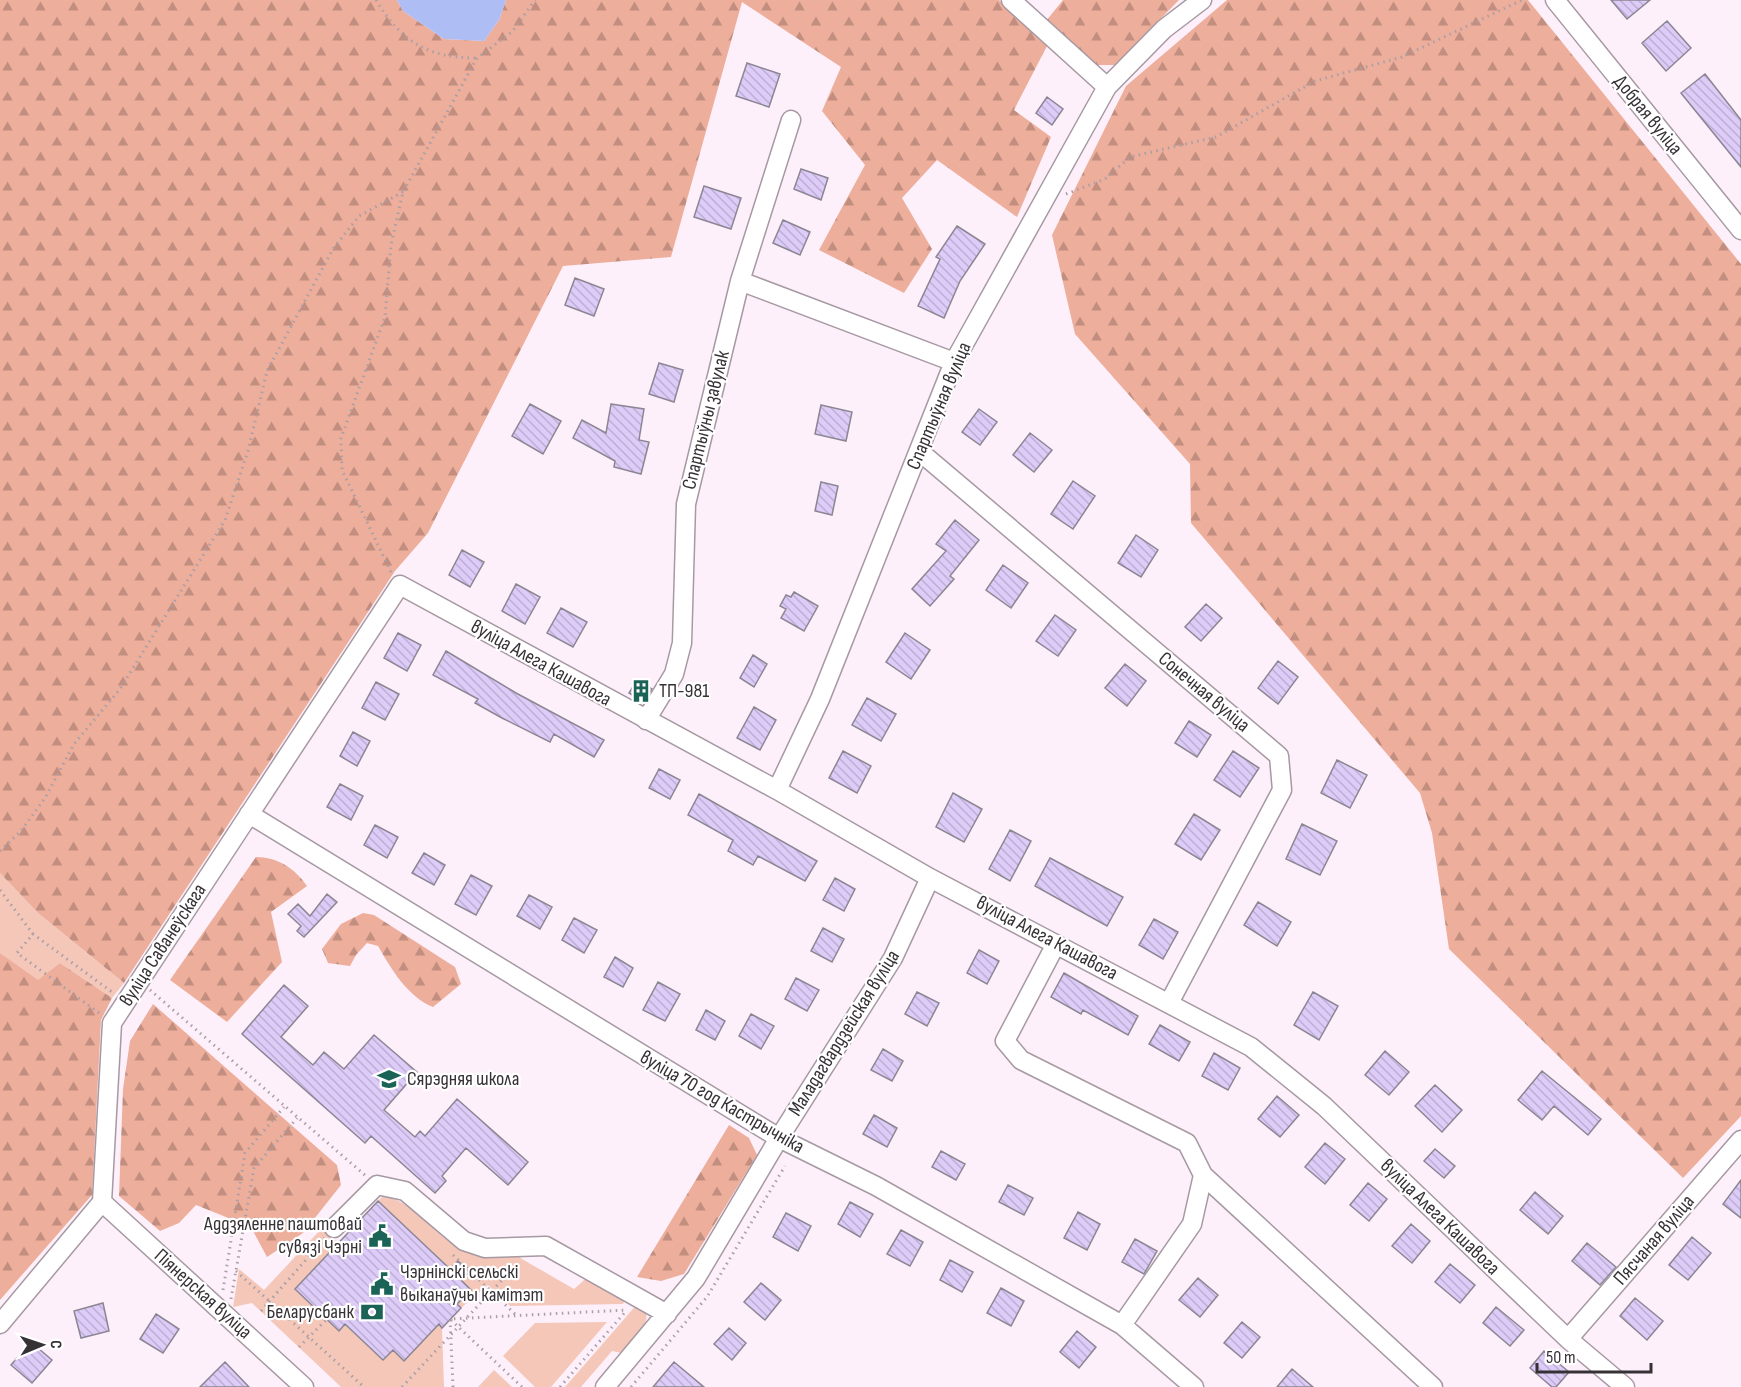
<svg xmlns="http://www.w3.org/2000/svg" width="1741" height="1387" viewBox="0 0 1741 1387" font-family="'Sofia Sans Condensed',sans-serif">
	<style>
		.green { fill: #f4c7b9 }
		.forest { fill: url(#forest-firs) }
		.water { fill: #aebdf4 }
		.building { fill: url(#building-back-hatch); stroke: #8b8693; stroke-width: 1.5 }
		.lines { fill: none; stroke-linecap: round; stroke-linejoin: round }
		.minor-casing { stroke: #a699a3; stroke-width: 21 }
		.path { stroke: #a99fa7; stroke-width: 3; stroke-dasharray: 1.5 4.5; stroke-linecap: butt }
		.minor { stroke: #fff; stroke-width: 18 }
		.labels { text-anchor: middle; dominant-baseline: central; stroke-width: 4.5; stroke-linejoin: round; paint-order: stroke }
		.street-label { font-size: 20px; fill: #363135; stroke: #fff }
		.poi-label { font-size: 20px; fill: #363135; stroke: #fff; text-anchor: start }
	</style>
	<defs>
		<pattern id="forest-firs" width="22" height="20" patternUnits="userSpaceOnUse" patternTransform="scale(1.5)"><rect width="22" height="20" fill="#edae9b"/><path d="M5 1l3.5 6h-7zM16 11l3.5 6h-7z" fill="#c18e7f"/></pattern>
		<pattern id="building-back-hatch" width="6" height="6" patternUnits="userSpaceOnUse" patternTransform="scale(1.5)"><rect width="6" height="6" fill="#ddcbf8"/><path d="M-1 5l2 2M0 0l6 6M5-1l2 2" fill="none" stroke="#beafd5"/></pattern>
	</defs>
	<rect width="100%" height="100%" fill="#fef0fa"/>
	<path class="green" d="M0 873 38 913 124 983 112 998 60 963 38 981 0 953Z
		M383 1196C421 1202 438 1247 476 1254 486 1256 501 1251 512 1250L522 1259 574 1289 590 1275 627 1296 623 1304 510 1306 488 1285 461 1308 457 1304 471 1290 461 1280 469 1272 458 1261 450 1269 378 1201Z
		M322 1228 338 1243 295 1289 338 1330 345 1324 383 1360 393 1350 404 1360 439 1324 442 1328 444 1387H341L252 1303 233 1307 239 1269 264 1290Z
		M639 1302C659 1318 634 1340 622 1353L612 1351 581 1387H565Z
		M607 1322 551 1387H535L503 1356 535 1323Z
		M494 1370 512 1387H478Z"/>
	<path class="forest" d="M0 0H397L403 11 444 39 484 41 499 20 506 0H999L1047 46 1014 110 1051 137 1017 217 937 160 902 198 932 249 904 293 819 250 865 165 822 111 841 67 742 2 671 257 563 266 428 533 395 571 124 983 38 913 0 873Z
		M1063 0H1179L1115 65H1097L1046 21Z
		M1227 0H1528L1741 264V1116L1683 1178 1449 949 1432 833 1420 793 1191 523 1190 464 1075 334 1052 235 1126 86Z
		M256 857C277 857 295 868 307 886L271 912 282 962 227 1022 170 980Z
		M363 913 374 915 455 967 461 984 433 1007C408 997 391 969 378 946L367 943 356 955 350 966 328 963 322 949 341 924Z
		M0 953 38 980 60 963 112 998 101 1020 92 1195 0 1300Z
		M153 1004 337 1165 341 1185 303 1233 267 1257 251 1227 196 1205 179 1223 160 1231 119 1196 123 1089 130 1041Z
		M729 1125 749 1138 757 1155 684 1274 661 1281 637 1277Z"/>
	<path class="water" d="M397 0H506L499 20 484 41 444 39 403 11Z"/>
	<path class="building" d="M1611 0H1650L1627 19Z
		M1667 21 1691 48 1666 71 1642 43Z
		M747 63 780 74 769 107 736 96Z
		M1705 74 1741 120V167L1681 93Z
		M1047 97 1063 109 1052 125 1036 113Z
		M801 169 828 178 821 200 794 189Z
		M704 186 741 198 731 229 694 217Z
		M783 220 810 232 800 255 773 243Z
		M957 226 985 244 960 281 944 318 918 306 940 259 936 257Z
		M575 278 604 289 594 316 565 305Z
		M659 363 683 370 674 402 649 394Z
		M530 404 561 421 543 454 512 436Z
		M611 404 644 409 639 440 649 442 641 474 614 467 615 461 573 438 582 420 606 433Z
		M821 405 852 412 846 441 815 434Z
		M979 409 997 422 980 445 962 432Z
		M1030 433 1052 450 1034 472 1013 455Z
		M1073 481 1095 496 1073 529 1051 514Z
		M821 482 838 486 832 515 815 511Z
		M955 520 979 540 950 576 954 579 930 606 912 589 946 551 936 544Z
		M1136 535 1158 550 1141 577 1118 563Z
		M462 550 484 562 470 587 449 575Z
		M1003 565 1028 583 1011 608 986 590Z
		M516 584 540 597 525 624 502 611Z
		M794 592 818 606 804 631 781 618 786 609 780 606 786 595 791 597Z
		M1206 604 1222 618 1201 641 1185 627Z
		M561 608 587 622 573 647 547 633Z
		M1055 615 1076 630 1058 656 1036 641Z
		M398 633 421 645 407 671 384 658Z
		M905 633 930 650 911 679 886 662Z
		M446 651 516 693 604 740 594 757 554 734 550 742 502 718 475 703 478 699 433 675Z
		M753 655 767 664 754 687 740 678Z
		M1278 661 1298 677 1278 704 1258 688Z
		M1125 664 1146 681 1127 706 1105 688Z
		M637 680 652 689 644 702 629 693Z
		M376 682 399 694 385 720 362 708Z
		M867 698 896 714 881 741 852 725Z
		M754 707 776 720 760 750 737 738Z
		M1189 721 1211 735 1197 757 1175 743Z
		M353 732 370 741 357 766 340 756Z
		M843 751 871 766 857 793 829 778Z
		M1233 751 1259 768 1240 797 1214 780Z
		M1337 760 1367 775 1350 808 1321 793Z
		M659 769 680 780 670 799 649 788Z
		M340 784 363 796 351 820 327 807Z
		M953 793 982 809 964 842 936 827Z
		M699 794 817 861 805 881 758 856 753 865 728 851 733 840 688 815Z
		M1194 814 1220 830 1201 860 1175 844Z
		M1302 824 1337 841 1320 875 1286 859Z
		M375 825 398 837 387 858 364 845Z
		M1010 830 1031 841 1010 881 989 869Z
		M424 853 445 865 434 885 412 873Z
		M1050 858 1123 897 1107 926 1035 886Z
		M471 875 492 886 476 915 455 904Z
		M835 878 855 889 844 911 823 900Z
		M327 894 337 902 304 937 297 931 301 926 288 914 298 904 310 916Z
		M529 895 552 907 540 929 517 916Z
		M1258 902 1291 922 1277 946 1244 925Z
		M574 918 597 930 584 953 562 940Z
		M1154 919 1178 932 1163 959 1139 945Z
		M823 928 844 939 832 962 811 951Z
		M979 950 999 961 987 984 967 973Z
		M615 957 633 968 623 987 604 977Z
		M1064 973 1138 1016 1128 1035 1083 1010 1081 1014 1051 997Z
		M796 978 819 990 807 1011 785 999Z
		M658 982 680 994 665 1021 643 1010Z
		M284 985 308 1006 281 1037 313 1065 324 1052 344 1069 374 1035 417 1072 384 1110 415 1137 420 1131 425 1136 457 1099 528 1162 508 1185 466 1148 442 1176 446 1181 435 1193 371 1136 365 1143 242 1034Z
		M917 992 939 1003 927 1026 905 1014Z
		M1313 992 1338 1006 1319 1040 1294 1025Z
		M706 1010 725 1021 715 1040 696 1030Z
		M751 1014 774 1026 761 1049 739 1036Z
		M1160 1025 1190 1042 1179 1061 1149 1044Z
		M883 1049 903 1061 892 1081 871 1070Z
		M1385 1051 1409 1072 1389 1095 1365 1075Z
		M1214 1053 1240 1068 1228 1090 1202 1076Z
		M1542 1071 1601 1119 1588 1135 1554 1106 1542 1120 1518 1100Z
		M1435 1085 1462 1110 1442 1132 1415 1106Z
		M1277 1096 1299 1115 1280 1137 1258 1119Z
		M874 1115 897 1128 887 1147 863 1134Z
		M1325 1143 1345 1159 1325 1184 1305 1167Z
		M1435 1149 1455 1166 1444 1178 1424 1161Z
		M941 1151 965 1164 956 1180 932 1167Z
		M1741 1180V1218L1723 1204Z
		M1368 1183 1387 1199 1369 1221 1350 1205Z
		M1008 1185 1033 1198 1024 1215 999 1202Z
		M1535 1192 1563 1216 1548 1234 1520 1210Z
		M378 1201 450 1269 458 1261 469 1272 461 1280 471 1290 457 1304 461 1308 442 1328 439 1324 404 1361 393 1350 383 1360 345 1324 339 1331 295 1289Z
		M850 1202 873 1214 860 1237 838 1224Z
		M1078 1212 1100 1224 1087 1250 1064 1238Z
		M786 1213 811 1226 798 1251 773 1237Z
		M1411 1224 1430 1241 1412 1263 1392 1246Z
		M901 1230 923 1242 910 1266 887 1254Z
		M1692 1237 1711 1253 1688 1280 1669 1265Z
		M1135 1239 1157 1251 1144 1274 1122 1262Z
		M1587 1243 1616 1267 1600 1285 1572 1261Z
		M950 1260 973 1272 962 1292 940 1280Z
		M1450 1264 1475 1285 1460 1303 1435 1282Z
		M1198 1278 1218 1295 1200 1317 1179 1300Z
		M761 1283 781 1300 765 1320 744 1302Z
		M1001 1288 1024 1301 1011 1326 987 1313Z
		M1635 1298 1663 1321 1647 1340 1620 1316Z
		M103 1303 109 1331 81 1338 74 1311Z
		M1496 1307 1524 1330 1510 1346 1483 1323Z
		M156 1314 179 1329 163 1353 140 1339Z
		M1242 1322 1260 1337 1242 1358 1224 1343Z
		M729 1328 746 1343 732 1360 714 1344Z
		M1077 1331 1096 1347 1079 1368 1060 1352Z
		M31 1342 52 1360 32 1383 11 1365Z
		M1544 1351 1569 1372 1556 1387H1552L1530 1368Z
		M225 1362 249 1387H200Z
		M674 1362 704 1387H653Z
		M1292 1369 1313 1387H1277Z"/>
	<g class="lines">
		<g class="minor-casing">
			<path id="minor" d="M1011 0 1107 87
				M1555 0 1741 230
				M740 281 954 362
				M919 451 1279 756 1282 790 1169 1003
				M646 720 674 674 682 643 686 504 740 281 791 120
				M777 790 820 699 954 362 1107 87 1164 29 1202 0
				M249 814 779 1138 876 1186 1122 1325 1194 1387
				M1056 944 1005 1041 1021 1060 1187 1143 1203 1175 1192 1224 1122 1325
				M1203 1175 1433 1387
				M102 1202 304 1387
				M334 1228 377 1185 405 1191 464 1241 485 1248 546 1246 667 1314
				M0 1324 102 1202 112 1023 400 585 777 790 930 878 1251 1047 1324 1106 1568 1339 1625 1387
				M1568 1339 1741 1140
				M605 1387 696 1278 779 1138 893 958 930 878"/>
		</g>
		<path class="path" d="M376 0C401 41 427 58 476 58
			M1066 194 1105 179 1130 157 1216 137 1315 81 1402 57 1522 0
			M391 572 342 470 341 438 385 317 391 245 403 192 477 58 512 32 535 0
			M0 851 21 831 45 798 74 744 120 689 225 520 248 451 267 371 333 249 359 216 403 192
			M0 890 33 934
			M150 990 366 1176
			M99 1013 17 953 33 934 112 992
			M453 1255 516 1315
			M236 1271 364 1387
			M223 1290 245 1153 284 1107
			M231 1299 254 1168 297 1118
			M261 1311 325 1238
			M451 1320 522 1387
			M299 1347 327 1319
			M402 1387 518 1263
			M453 1387 450 1319 627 1310
			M560 1387 626 1311
			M631 1387 707 1297 785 1166"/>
		<use href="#minor" class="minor"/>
	</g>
	<defs>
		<g id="building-bare" transform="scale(1.8)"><path d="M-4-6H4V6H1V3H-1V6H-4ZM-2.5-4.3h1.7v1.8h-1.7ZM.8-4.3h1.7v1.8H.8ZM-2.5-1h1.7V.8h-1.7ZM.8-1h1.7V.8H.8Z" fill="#1c6357" stroke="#fff" stroke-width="2.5" paint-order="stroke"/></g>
		<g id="school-bare" transform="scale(1.8)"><path d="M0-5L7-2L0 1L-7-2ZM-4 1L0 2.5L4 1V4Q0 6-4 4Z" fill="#1c6357" stroke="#fff" stroke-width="2.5" paint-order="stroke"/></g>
		<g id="civic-bare" transform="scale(1.8)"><path d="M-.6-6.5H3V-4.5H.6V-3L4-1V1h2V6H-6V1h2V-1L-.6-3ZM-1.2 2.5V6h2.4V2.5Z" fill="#1c6357" stroke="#fff" stroke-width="2.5" paint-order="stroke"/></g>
		<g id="bank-bare" transform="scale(1.8)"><path d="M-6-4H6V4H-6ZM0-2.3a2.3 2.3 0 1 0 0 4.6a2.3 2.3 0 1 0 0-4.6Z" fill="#1c6357" stroke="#fff" stroke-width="2.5" paint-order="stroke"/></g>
	</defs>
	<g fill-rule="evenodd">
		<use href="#building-bare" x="641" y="691"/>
		<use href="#school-bare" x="389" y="1079"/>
		<use href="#civic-bare" x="380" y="1236"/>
		<use href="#civic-bare" x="382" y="1284"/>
		<use href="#bank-bare" x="372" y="1312"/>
	</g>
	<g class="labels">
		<g class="street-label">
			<text transform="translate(1648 115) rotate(51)">Добрая вуліца</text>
			<text transform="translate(939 406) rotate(-67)">Спартыўная вуліца</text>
			<text transform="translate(706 420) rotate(-76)">Спартыўны завулак</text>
			<text transform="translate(541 663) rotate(29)">вуліца Алега Кашавога</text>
			<text transform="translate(1204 692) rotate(40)">Сонечная вуліца</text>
			<text transform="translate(1047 938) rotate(28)">вуліца Алега Кашавога</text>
			<text transform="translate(163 945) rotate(-57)">вуліца Саванеўскага</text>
			<text transform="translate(844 1033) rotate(-58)">Маладагвардзейская вуліца</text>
			<text transform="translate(722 1102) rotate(30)">вуліца 70 год Кастрычніка</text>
			<text transform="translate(1440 1217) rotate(44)">вуліца Алега Кашавога</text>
			<text transform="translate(1654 1240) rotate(-49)">Пясчаная вуліца</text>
			<text transform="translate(203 1294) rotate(42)">Піянерская вуліца</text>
		</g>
		<g class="poi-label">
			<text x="659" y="691">ТП-981</text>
			<text x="407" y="1079">Сярэдняя школа</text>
			<text x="362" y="1224" text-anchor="end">Аддзяленне паштовай<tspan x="362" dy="23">сувязі Чэрні</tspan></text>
			<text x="400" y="1272">Чэрнінскі сельскі<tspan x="400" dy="23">выканаўчы камітэт</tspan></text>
			<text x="354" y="1312" text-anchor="end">Беларусбанк</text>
		</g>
	</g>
	<g transform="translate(42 1345) rotate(88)" stroke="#ffffff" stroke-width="4.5" paint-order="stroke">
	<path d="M0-4.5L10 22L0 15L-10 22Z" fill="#363135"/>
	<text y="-9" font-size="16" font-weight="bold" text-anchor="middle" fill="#363135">С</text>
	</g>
	<path d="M1537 1363v9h114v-9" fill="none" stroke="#363135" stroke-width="3"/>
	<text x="1546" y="1363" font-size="18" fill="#363135" stroke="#ffffff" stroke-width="4.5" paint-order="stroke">50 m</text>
</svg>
